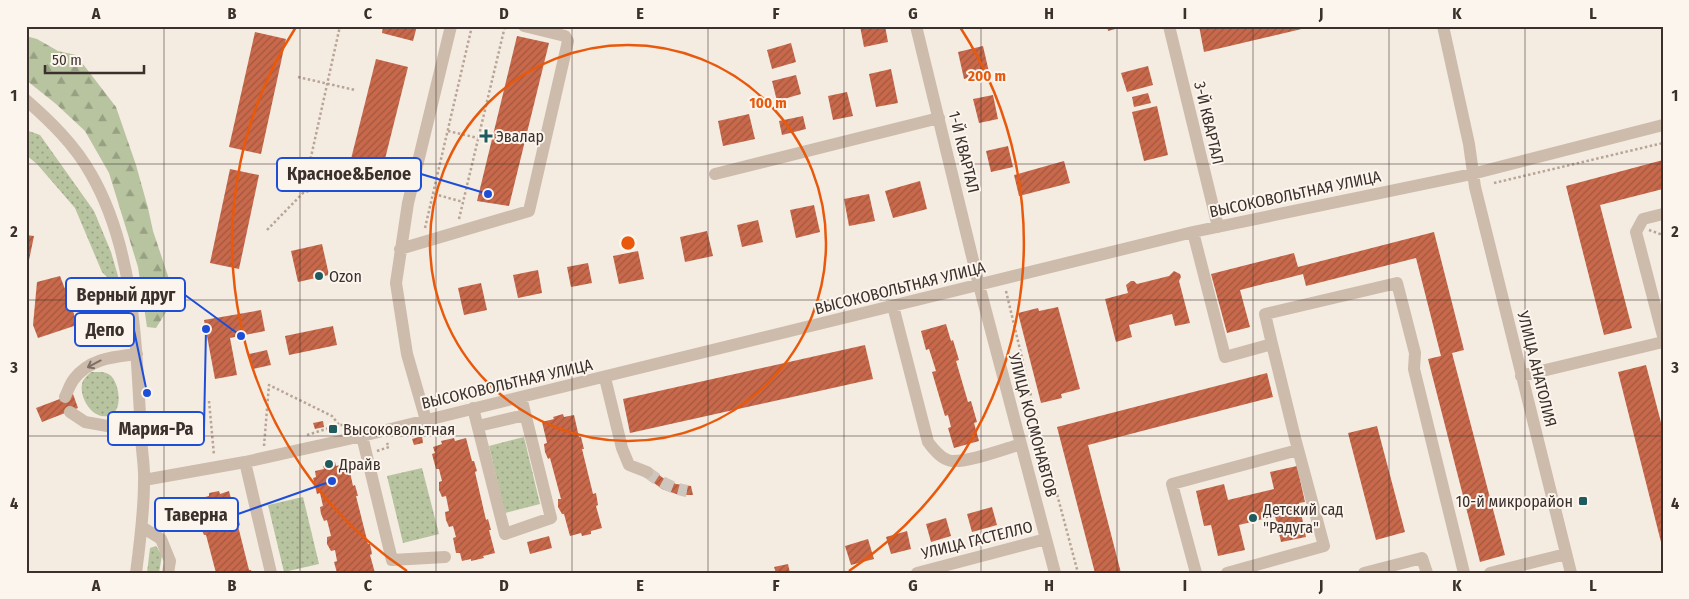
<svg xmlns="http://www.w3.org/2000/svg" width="1689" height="599" viewBox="0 0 1689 599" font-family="'Fira Sans Condensed',sans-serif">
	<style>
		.grass { fill: url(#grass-dots) }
		.forest { fill: url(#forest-firs) }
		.building { fill: url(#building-hatch) }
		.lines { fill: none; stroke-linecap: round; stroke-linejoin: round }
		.minor-tunnel { stroke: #cfc6bd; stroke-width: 12; stroke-dasharray: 12 6; stroke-linecap: butt }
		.path { stroke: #b9a596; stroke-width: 2.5; stroke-dasharray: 2.5 2.5; stroke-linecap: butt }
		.minor { stroke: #cdbbac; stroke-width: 12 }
		.oneway { stroke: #7d6f65 }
		.grid { fill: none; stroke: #3b302b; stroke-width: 1; stroke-opacity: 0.55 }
		.ring { fill: none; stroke: #e8590c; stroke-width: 2.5 }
		.poi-dot { fill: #1f5a5e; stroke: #fbf5ee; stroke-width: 2 }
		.labels { text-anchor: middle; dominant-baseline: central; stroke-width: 4; stroke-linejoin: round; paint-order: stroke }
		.street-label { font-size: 16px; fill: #3b302b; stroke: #fbf5ee }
		.poi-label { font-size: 16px; fill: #3b302b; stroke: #fbf5ee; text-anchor: start }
		.centre { fill: #e8590c; stroke: #fbf5ee; stroke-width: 2.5 }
		.ring-label { font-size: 15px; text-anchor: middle; font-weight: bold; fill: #e8590c; stroke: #fbf5ee; stroke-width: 4; stroke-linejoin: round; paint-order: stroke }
		.leader { fill: none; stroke: #1d4ed8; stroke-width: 2 }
		.callout-dot { fill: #1d4ed8; stroke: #fbf5ee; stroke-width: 2 }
		.callout { fill: #fbf5ee; stroke: #1d4ed8; stroke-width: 2 }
		.callout-label { font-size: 18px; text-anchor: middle; font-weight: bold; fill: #3b302b }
		.neatline { fill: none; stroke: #3b302b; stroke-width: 2 }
		.grid-label { font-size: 16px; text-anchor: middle; font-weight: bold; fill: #3b302b }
	</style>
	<defs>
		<pattern id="grass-dots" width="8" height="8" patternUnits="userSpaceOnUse" patternTransform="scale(1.25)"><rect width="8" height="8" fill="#b8c4a0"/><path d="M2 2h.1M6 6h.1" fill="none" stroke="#97a083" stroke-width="1.8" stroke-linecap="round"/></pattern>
		<pattern id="forest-firs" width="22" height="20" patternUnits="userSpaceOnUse" patternTransform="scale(1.25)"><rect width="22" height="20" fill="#b8c4a0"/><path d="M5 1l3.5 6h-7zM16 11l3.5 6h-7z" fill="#97a083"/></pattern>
		<pattern id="building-hatch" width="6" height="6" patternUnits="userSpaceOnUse" patternTransform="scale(1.25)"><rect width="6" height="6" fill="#c8694b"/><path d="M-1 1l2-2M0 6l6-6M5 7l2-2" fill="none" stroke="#a4573f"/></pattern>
	</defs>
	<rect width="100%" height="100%" fill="#f4ebe1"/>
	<path class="grass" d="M26 130 40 135 94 211 111 252 118 276 114 284 102 272 75 208 37 164 26 155Z
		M91 372C98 372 105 371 110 375 119 382 123 408 112 414 95 424 79 399 82 384 83 379 87 376 91 372Z
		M524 437 540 504 505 513 489 446Z
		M422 468 439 534 403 543 387 476Z
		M303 497 319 564 284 572 268 505Z
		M156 546 162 555 159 573H147L150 548Z"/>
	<path class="forest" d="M26 36 37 39 58 51 76 55 116 107 136 165 148 208 153 231 172 288 173 301 156 328 147 327 138 267 109 173 85 131 56 104 26 80Z"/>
	<path class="building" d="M383 26H417L413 41 382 33Z
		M860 26H885L888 42 864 47Z
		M1107 26H1123V27L1108 31Z
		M1199 26H1310V27L1204 52Z
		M255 32 286 39 261 154 229 147Z
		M517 36 549 43 509 206 477 201Z
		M791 43 796 62 772 69 767 50Z
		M983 46 989 72 964 79 958 52Z
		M376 59 408 67 380 179 348 171Z
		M1148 66 1153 85 1127 92 1121 73Z
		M891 69 898 103 876 107 869 74Z
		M796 75 801 94 777 101 772 81Z
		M847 92 853 116 833 120 828 96Z
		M1148 93 1151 103 1134 107 1132 97Z
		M993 95 998 119 979 123 973 99Z
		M1157 106 1168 155 1144 161 1132 112Z
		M749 114 755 139 723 146 718 121Z
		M803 116 806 129 782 135 779 121Z
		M1008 146 1013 167 991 172 986 151Z
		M1663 160V189L1600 205 1632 328 1604 335 1566 186Z
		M1064 161 1070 183 1019 196 1014 175Z
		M230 169 259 175 239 269 210 263Z
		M920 181 927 209 893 218 885 191Z
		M869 194 875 221 849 226 844 199Z
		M814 205 820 232 796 238 790 210Z
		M758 220 763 242 742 247 737 225Z
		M707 231 713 256 685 262 680 237Z
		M1434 232 1464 350 1452 353 1505 555 1480 562 1428 359 1441 356 1416 258 1306 286 1303 274 1240 290 1250 327 1227 333 1211 274 1294 253 1298 267Z
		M26 235 34 236 27 270H26Z
		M322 244 329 275 298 282 291 251Z
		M638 251 644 279 619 284 613 256Z
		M588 263 592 283 571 287 567 267Z
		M538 270 542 293 518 298 513 275Z
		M1174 271 1180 274 1181 277 1179 281 1190 323 1175 326 1172 314 1129 325 1132 337 1116 342 1105 299 1128 293 1126 285 1131 281H1134L1137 284 1169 276Z
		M60 276 72 307 77 325 38 338 33 325 37 282Z
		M481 283 487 310 464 315 458 288Z
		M1058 307 1080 389 1061 394 1062 398 1041 403 1018 313 1038 308 1039 311Z
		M261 310 265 331 230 338 237 375 215 379 204 320Z
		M946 324 951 341 953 340 959 360 956 361 968 402 971 401 977 422 974 423 979 441 954 448 948 428 951 427 948 415 945 416 932 372 936 371 929 349 926 350 921 331Z
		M333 326 337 345 289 355 285 336Z
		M865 345 873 379 630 433 623 399Z
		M267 350 271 365 253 369 249 354Z
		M1646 365 1663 430 1662 546 1618 372Z
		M1267 373 1273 397 1088 445 1121 573H1095L1057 427Z
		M73 394 78 408 42 422 36 408Z
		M563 414 564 417 574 415 579 437H581L584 449H582L593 494 596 493 598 505 596 506 602 528 591 531V534L582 536 581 533 570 536 564 514H562L558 507V499H561L550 458 548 459 545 452 544 444 547 443 542 422 554 419 553 417Z
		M323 421 324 427 315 429 313 423Z
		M1377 426 1405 532 1376 540 1348 433Z
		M422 436 423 443 414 445 412 439Z
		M454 438 455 441 466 438 472 461H474L477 471 475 472 486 520 488 519 491 530H489L495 553 483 556 484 558 471 561V559L462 561 460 553H456L453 538 456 537 453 526 449 527 446 520 445 512 449 511 446 496 442 497 439 490V482L442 481 439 469H436L432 454 435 453 433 447 442 444 441 441Z
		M335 462 336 466 348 463 353 486 355 485 358 496H356L368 544H370L372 554 370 555 375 573H337L334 562 337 561 335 550 331 551 327 544V537L331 536 327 520 324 521 321 514 320 507 323 506 320 493 317 494 313 478 316 477 315 471 324 469 323 466Z
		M1297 466 1305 502 1299 503 1306 537 1281 542 1275 516 1239 525 1245 550 1218 556 1211 525 1204 526 1196 491 1224 484 1228 500 1274 489 1270 472Z
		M653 470 663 478 676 484 691 486 693 495H679L662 489 646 477 647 472Z
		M219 491 220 494 229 491 235 514 237 513 240 525 238 526 249 570H251L252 573H216L206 535H204L201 528 200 521 202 520 197 499 209 496V493Z
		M992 507 997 525 972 532 967 514Z
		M946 518 951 536 931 542 926 524Z
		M907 531 911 549 891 554 886 537Z
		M549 536 552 548 530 554 527 542Z
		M868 539 874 559 851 565 845 546Z
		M788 564 790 573H776L774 567Z"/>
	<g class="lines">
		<path class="minor-tunnel" d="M647 472C660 482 671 488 687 491"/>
		<path class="path" d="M298 77 355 90
			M448 131 478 138
			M1494 183 1663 143
			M303 193 340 26
			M434 194 463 202
			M459 219 505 26
			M425 228 472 26
			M267 230 303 193 333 183
			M1649 230 1663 235
			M1006 291 1033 404 1078 573
			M209 401 214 455
			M307 435 339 425H347
			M264 446 269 385 332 416 339 425
			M377 451 389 447 387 443"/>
		<path class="minor" d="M916 26 979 285 1055 573
			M1169 26 1218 227
			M1443 26 1469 144 1475 187 1571 573
			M26 100C50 121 75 145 91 174 135 250 136 347 141 433 141 449 145 466 144 482 144 512 140 543 136 573
			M715 174 939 118
			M1663 214 1643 219 1636 232 1663 336
			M1193 232 1225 357 1272 344 1265 314 1397 283 1415 353 1414 369 1464 573
			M400 249 529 211 568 41 565 36 524 26
			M893 306 928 442C934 450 942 460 952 461 970 462 1004 449 1021 444
			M1521 376 1663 342
			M605 378 622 448 629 465 647 472
			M65 397C68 391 70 384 74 379 90 358 114 357 137 354
			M473 408 505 534 551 518 521 397
			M70 412 85 422 141 432
			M426 420 407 354 396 283 408 203 451 26
			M478 426 525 415
			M362 436 392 560 445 557
			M245 462 271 573
			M144 480 245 462 362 436 1193 232 1472 174 1663 125
			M142 527 161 539 170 561 168 573
			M917 573 1046 539
			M1196 573 1172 484 1298 450
			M1227 573 1324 546 1295 438 1272 344
			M1364 573 1422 558 1427 573
			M1490 573 1566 554"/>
	</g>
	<defs><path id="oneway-shaft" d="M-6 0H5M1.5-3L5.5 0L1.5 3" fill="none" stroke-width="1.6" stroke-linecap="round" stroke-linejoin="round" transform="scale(1.25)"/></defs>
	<use class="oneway" href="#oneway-shaft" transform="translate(94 364) rotate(152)"/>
	<path class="grid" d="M164 26V573M300 26V573M436 26V573M572 26V573M708 26V573M844 26V573M981 26V573M1117 26V573M1253 26V573M1389 26V573M1525 26V573M26 164H1663M26 300H1663M26 436H1663"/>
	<g class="ring">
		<circle cx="628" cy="243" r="198"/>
		<path d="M407 571A396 396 0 0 1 296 27M960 27A396 396 0 0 1 849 571"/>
	</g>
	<g class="poi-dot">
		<path d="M483.5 128.5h5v5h5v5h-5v5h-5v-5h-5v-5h5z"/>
		<circle cx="319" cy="276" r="5"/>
		<rect x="328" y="424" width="10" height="10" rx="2.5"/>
		<circle cx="329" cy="464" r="5"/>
		<rect x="1578" y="496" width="10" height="10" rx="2.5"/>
		<circle cx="1253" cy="518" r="5"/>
	</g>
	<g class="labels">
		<g class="street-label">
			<text transform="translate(1209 123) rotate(77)">3-Й КВАРТАЛ</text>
			<text transform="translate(964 152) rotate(76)">1-Й КВАРТАЛ</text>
			<text transform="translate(1295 194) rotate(-12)">ВЫСОКОВОЛЬТНАЯ УЛИЦА</text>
			<text transform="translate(900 288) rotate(-14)">ВЫСОКОВОЛЬТНАЯ УЛИЦА</text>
			<text transform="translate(1537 369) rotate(76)">УЛИЦА АНАТОЛИЯ</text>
			<text transform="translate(507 384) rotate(-13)">ВЫСОКОВОЛЬТНАЯ УЛИЦА</text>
			<text transform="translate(1033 425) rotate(75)">УЛИЦА КОСМОНАВТОВ</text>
			<text transform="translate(977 540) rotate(-14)">УЛИЦА ГАСТЕЛЛО</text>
		</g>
		<g class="poi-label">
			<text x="496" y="136">Эвалар</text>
			<text x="329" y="276">Ozon</text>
			<text x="343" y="429">Высоковольтная</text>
			<text x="339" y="464">Драйв</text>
			<text x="1573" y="501" text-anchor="end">10-й микрорайон</text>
			<text x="1263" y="509">Детский сад<tspan x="1263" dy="18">"Радуга"</tspan></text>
		</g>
	</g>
	<circle cx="628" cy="243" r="8" class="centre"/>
	<g class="ring-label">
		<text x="987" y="81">200 m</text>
		<text x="768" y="108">100 m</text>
	</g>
	<path class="leader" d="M488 194L421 174M241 336L185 295M147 393L134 330M206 329L204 429M332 481L238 514"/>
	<g class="callout-dot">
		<circle cx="488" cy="194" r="5"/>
		<circle cx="241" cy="336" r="5"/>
		<circle cx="147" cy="393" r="5"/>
		<circle cx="206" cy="329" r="5"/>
		<circle cx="332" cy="481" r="5"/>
	</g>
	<g class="callout">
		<rect x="277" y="158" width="144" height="33" rx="5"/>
		<rect x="66" y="278" width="119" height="33" rx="5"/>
		<rect x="75" y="313" width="59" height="33" rx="5"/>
		<rect x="108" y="412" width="96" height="33" rx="5"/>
		<rect x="155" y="498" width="83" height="33" rx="5"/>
	</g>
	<g class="callout-label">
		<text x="349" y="180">Красное&amp;Белое</text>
		<text x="126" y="301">Верный друг</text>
		<text x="105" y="336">Депо</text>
		<text x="156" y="435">Мария-Ра</text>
		<text x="196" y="521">Таверна</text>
	</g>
	<rect width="1689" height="599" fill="none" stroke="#fbf5ee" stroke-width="55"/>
	<path d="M45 65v8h99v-8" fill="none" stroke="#3b302b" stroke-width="2.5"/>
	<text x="52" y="65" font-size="15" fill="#3b302b" stroke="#fbf5ee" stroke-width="4" paint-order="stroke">50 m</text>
	<rect x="28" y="28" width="1634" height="544" class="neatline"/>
	<g class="grid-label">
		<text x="96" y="19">A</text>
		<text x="232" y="19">B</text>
		<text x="368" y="19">C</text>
		<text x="504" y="19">D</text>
		<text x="640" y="19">E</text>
		<text x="776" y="19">F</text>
		<text x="913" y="19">G</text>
		<text x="1049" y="19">H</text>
		<text x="1185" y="19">I</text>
		<text x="1321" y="19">J</text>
		<text x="1457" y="19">K</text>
		<text x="1593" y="19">L</text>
		<text x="14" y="101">1</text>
		<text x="1675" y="101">1</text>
		<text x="14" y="237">2</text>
		<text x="1675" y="237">2</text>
		<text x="14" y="373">3</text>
		<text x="1675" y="373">3</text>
		<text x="14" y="509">4</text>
		<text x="1675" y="509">4</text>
		<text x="96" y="591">A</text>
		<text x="232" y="591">B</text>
		<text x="368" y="591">C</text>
		<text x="504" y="591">D</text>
		<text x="640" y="591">E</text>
		<text x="776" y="591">F</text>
		<text x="913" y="591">G</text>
		<text x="1049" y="591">H</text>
		<text x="1185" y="591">I</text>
		<text x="1321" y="591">J</text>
		<text x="1457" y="591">K</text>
		<text x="1593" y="591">L</text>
	</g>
</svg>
